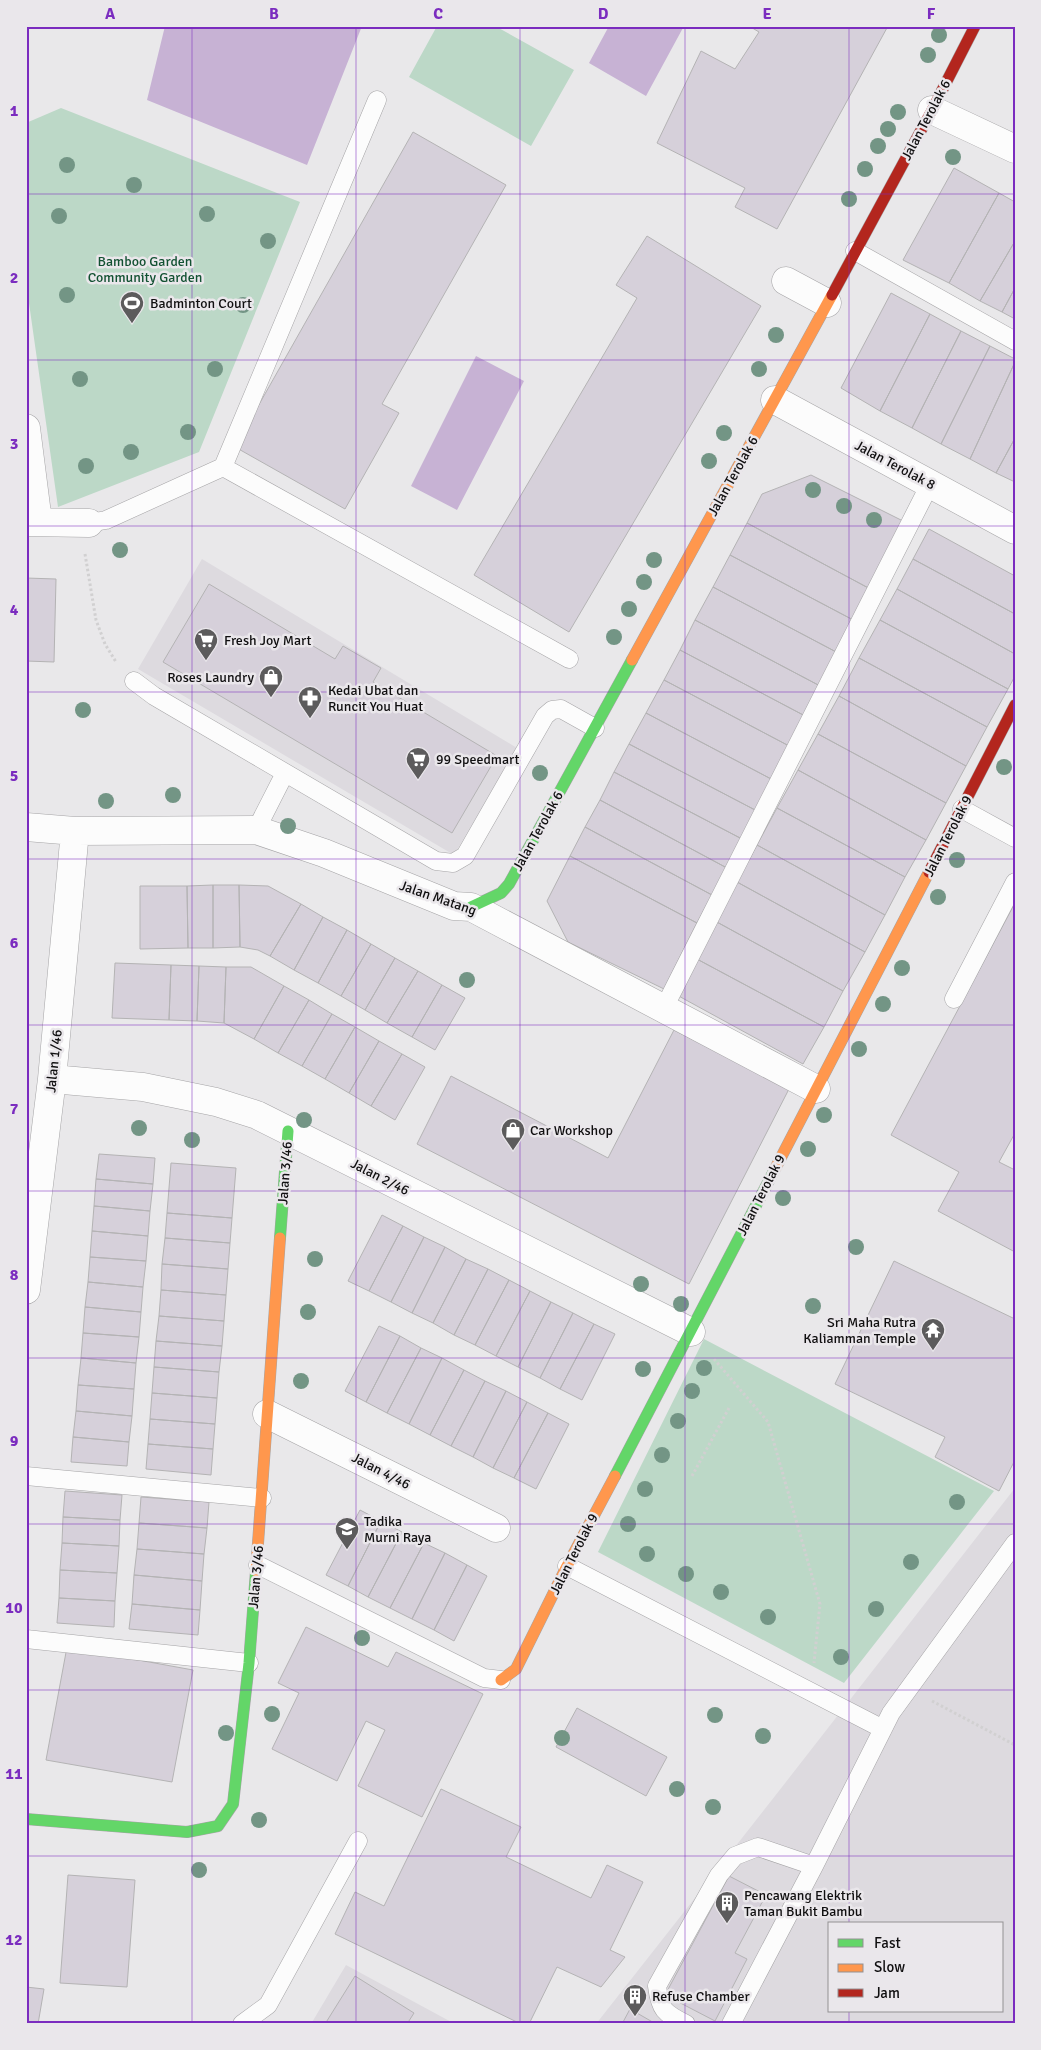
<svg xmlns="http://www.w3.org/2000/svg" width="1041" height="2050" viewBox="0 0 1041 2050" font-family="Signika,sans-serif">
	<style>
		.built { fill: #dddadf; fill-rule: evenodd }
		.green { fill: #bcd8c7 }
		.water { fill: #c7b2d4 }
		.building { fill: #d6d0da; stroke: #b4b3b4 }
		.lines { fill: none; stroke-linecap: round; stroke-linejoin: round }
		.lane-casing { stroke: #a5a4a6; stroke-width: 19 }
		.street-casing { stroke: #a5a4a6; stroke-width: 29 }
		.fast-casing { stroke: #a5a4a6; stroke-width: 12 }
		.slow-casing { stroke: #a5a4a6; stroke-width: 12 }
		.jam-casing { stroke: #a5a4a6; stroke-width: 12 }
		.path { stroke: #d1d0d1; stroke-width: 3; stroke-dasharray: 2.5 2.5; stroke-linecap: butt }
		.lane { stroke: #fcfcfc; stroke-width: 18 }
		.street { stroke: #fcfcfc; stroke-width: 28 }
		.fast { stroke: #63d668; stroke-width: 11 }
		.slow { stroke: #ff974d; stroke-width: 11 }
		.jam { stroke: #b3261e; stroke-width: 11 }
		.tree { fill: #739585 }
		.grid { fill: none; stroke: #7b2cbf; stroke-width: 1; stroke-opacity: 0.55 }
		.labels { text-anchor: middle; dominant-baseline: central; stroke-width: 5; stroke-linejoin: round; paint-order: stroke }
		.street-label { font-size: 14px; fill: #100f10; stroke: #eae7eb }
		.park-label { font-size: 14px; fill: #125132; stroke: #eae7eb }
		.poi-label { font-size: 14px; fill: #100f10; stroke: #eae7eb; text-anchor: start }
		.neatline { fill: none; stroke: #7b2cbf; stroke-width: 2 }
		.grid-label { font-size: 16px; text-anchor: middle; font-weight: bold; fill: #7b2cbf }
	</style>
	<rect width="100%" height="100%" fill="#e9e8ea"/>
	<path class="built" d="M202 559 517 748 454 855 138 669Z
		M1015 1488V2024H596L775 1796ZM830 1924H1002V2011H830Z
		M346 1965 455 2024H311Z"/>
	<path class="green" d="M437 26H495L574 70 531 146 409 77Z
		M61 108 300 202 199 452 58 507 26 282V123Z
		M704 1339 994 1491 844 1683 598 1552Z"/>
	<path class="water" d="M165 26H362L307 165 147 100Z
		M609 26H684L646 96 589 63Z
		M476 356 524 381 457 510 411 486Z"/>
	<path class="building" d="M749 26H888L777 229 735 207 745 188 657 143 701 51 735 69 759 32Z
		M413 132 506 185 382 404 399 413 345 509 235 447Z
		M954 168 999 193 949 283 903 260Z
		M999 193 1015 202V241L980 301 949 283Z
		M647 236 761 306 569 632 474 575 637 298 616 285Z
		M1015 241V288L1002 312 980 301Z
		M1015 288V319L1002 312Z
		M891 293 930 314 880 411 841 388Z
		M930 314 961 331 912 428 880 411Z
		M961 331 990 346 941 444 912 428Z
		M990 346 1015 359V362L970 459 941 444Z
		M1015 362V438L996 473 970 459Z
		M1015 438V482L996 473Z
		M811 475 907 523 874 591 747 523 762 494Z
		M747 523 874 591 857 622 730 555Z
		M929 529 1015 576V614L913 559Z
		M730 555 857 622 840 654 713 587Z
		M913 559 1015 614V654L897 589Z
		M26 578 56 579 54 662 26 661Z
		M209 584 335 659 343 646 381 668 373 682 497 756 452 833 163 662Z
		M713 587 840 654 822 687 695 620Z
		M897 589 1015 654V676L1008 689 880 620Z
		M695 620 822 687 807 717 680 650Z
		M880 620 1008 689 987 727 859 658Z
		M680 650 807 717 791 747 664 680Z
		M859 658 987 727 966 766 839 696Z
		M664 680 791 747 773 780 646 713Z
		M839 696 966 766 946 803 818 734Z
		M646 713 773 780 757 811 629 744Z
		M818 734 946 803 926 840 798 770Z
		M629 744 757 811 742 839 614 772Z
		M798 770 926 840 905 877 777 808Z
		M614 772 742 839 727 868 600 800Z
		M600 800 727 868 712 895 585 827Z
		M777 808 905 877 885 915 757 845Z
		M585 827 712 895 697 923 570 856Z
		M757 845 885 915 865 952 737 882Z
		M570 856 697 923 664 989 568 942 547 901Z
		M737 882 865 952 843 991 715 921Z
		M213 885H239L240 947 213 948Z
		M213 885V948H188L187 886Z
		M239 885 268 886 301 904 270 956 258 950 240 947Z
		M140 886H187L188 948 140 949Z
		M1015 903V1133L999 1162 1015 1170V1252L938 1211 959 1172 891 1135Z
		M301 904 323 917 294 970 270 956Z
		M323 917 347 930 318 983 294 970Z
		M715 921 843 991 824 1027 695 958Z
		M347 930 371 944 341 996 318 983Z
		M371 944 395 958 365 1010 341 996Z
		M395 958 418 971 387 1023 365 1010Z
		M695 958 824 1027 803 1064 675 994Z
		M115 963 171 965 169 1020 112 1018Z
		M171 965 199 966 197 1021 169 1020Z
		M199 966 226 967 224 1023 197 1021Z
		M226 967H251L284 986 254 1039 224 1023Z
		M418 971 442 985 412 1037 387 1023Z
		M442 985 465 998 435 1050 412 1037Z
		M284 986 309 1000 278 1053 254 1039Z
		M309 1000 332 1014 302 1066 278 1053Z
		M332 1014 355 1027 325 1079 302 1066Z
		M355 1027 379 1041 349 1093 325 1079Z
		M674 1030 789 1089 689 1284 417 1144 451 1076 608 1158Z
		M379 1041 402 1054 371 1106 349 1093Z
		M402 1054 425 1067 395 1120 371 1106Z
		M99 1154 155 1158 153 1184 96 1179Z
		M171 1163 236 1168 232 1218 167 1213Z
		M96 1179 153 1184 150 1211 94 1206Z
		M94 1206 150 1211 148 1236 92 1231Z
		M167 1213 232 1218 230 1243 165 1238Z
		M382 1215 403 1226 369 1291 348 1281Z
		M403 1226 424 1237 391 1302 369 1291Z
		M92 1231 148 1236 146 1261 90 1257Z
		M424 1237 445 1247 412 1313 391 1302Z
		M165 1238 230 1243 228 1269 162 1264Z
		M445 1247 466 1259 433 1323 412 1313Z
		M90 1257 146 1261 143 1287 88 1282Z
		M466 1259 488 1269 454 1335 433 1323Z
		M894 1261 1015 1319V1460L999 1491 935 1457 945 1437 835 1384Z
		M162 1264 228 1269 226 1295 161 1290Z
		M488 1269 509 1280 475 1345 454 1335Z
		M509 1280 530 1291 496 1356 475 1345Z
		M88 1282 143 1287 141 1312 85 1307Z
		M161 1290 226 1295 224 1321 159 1316Z
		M530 1291 551 1302 518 1367 496 1356Z
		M551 1302 573 1313 540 1378 518 1367Z
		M85 1307 141 1312 139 1337 83 1333Z
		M573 1313 594 1324 560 1389 540 1378Z
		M159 1316 224 1321 222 1346 156 1341Z
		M594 1324 615 1334 582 1400 560 1389Z
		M379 1326 400 1336 366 1402 345 1391Z
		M83 1333 139 1337 136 1363 81 1358Z
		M400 1336 421 1348 387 1413 366 1402Z
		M156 1341 222 1346 219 1372 154 1367Z
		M421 1348 442 1358 409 1424 387 1413Z
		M81 1358 136 1363 134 1389 78 1385Z
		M442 1358 464 1370 430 1435 409 1424Z
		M154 1367 219 1372 217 1398 152 1393Z
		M464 1370 485 1381 451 1446 430 1435Z
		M485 1381 506 1391 473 1457 451 1446Z
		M78 1385 134 1389 132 1416 76 1411Z
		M506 1391 527 1402 493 1468 473 1457Z
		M152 1393 217 1398 215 1424 150 1419Z
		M527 1402 548 1413 514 1478 493 1468Z
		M76 1411 132 1416 129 1442 73 1437Z
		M548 1413 569 1424 536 1489 514 1478Z
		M150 1419 215 1424 213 1449 148 1444Z
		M73 1437 129 1442 127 1466 71 1462Z
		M148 1444 213 1449 211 1475 146 1469Z
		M65 1491 122 1495 120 1520 63 1517Z
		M141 1497 209 1502 207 1528 139 1523Z
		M360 1510 381 1521 348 1586 326 1575Z
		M63 1517 120 1520 119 1546 62 1543Z
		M381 1521 402 1532 368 1597 348 1586Z
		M139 1523 207 1528 204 1554 137 1549Z
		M402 1532 424 1543 390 1608 368 1597Z
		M62 1543 119 1546 117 1573 60 1570Z
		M424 1543 445 1553 412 1619 390 1608Z
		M137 1549 204 1554 202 1581 134 1575Z
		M445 1553 467 1565 434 1630 412 1619Z
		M467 1565 487 1576 454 1641 434 1630Z
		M60 1570 117 1573 115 1601 59 1598Z
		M134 1575 202 1581 200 1610 132 1604Z
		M59 1598 115 1601 114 1627 57 1623Z
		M132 1604 200 1610 198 1635 129 1629Z
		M306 1627 388 1667 396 1652 483 1694 422 1817 358 1786 385 1730 366 1721 337 1781 272 1749 299 1693 278 1683Z
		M67 1647 193 1670 172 1782 46 1760Z
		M577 1708 667 1757 646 1796 556 1747Z
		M441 1789 521 1827 506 1857 591 1898 607 1865 643 1882 610 1950 625 1957 601 1987 557 1967 529 2024H521L335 1934 355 1892 384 1906Z
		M68 1875 135 1880 127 1987 60 1983Z
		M729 1876 766 1895 735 1953 747 1959 715 2021 665 1995Z
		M355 1976 414 2013 407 2024H325Z
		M26 1987 44 1989 38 2024H26Z
		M630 2009 656 2024H622Z"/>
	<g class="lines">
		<g class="lane-casing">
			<path id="lane" d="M855 251 1015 341
				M223 467 569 659
				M89 523 106 520 223 467 377 100
				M134 681 154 696 436 861 453 863 465 856 545 716 552 710 561 709 595 728
				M962 809 1015 838
				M256 830 285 773
				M954 999 1015 882
				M664 1008 930 484
				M26 1476 262 1498
				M258 1565 484 1678 501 1680
				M567 1566 883 1729
				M26 1639 249 1663
				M242 2024 268 2005 358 1841
				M686 2024C664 2013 660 2010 657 1986L719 1875 735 1856 758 1847 814 1866
				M731 2024 814 1866 891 1713 1015 1543"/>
		</g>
		<g class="street-casing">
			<path id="street" d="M932 110 1015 149
				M786 281 827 303
				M775 400 1015 530
				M26 428 38 522
				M26 522 89 523
				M26 827 75 831 256 830 324 853 454 906 471 907 816 1089
				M52 1079 143 1087 216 1102 257 1115 691 1332
				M26 1290 52 1079 75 831
				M267 1414 496 1528"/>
		</g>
		<g class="fast-casing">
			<path id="fast" d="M471 907 501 893 509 884 632 660
				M280 1238 288 1131
				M615 1476 775 1169
				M26 1819 187 1832 218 1826 233 1804 249 1663 256 1571"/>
		</g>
		<g class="slow-casing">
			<path id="slow" d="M632 660 832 295
				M775 1169 929 872
				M256 1571 280 1238
				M501 1680 516 1669 567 1566 615 1476"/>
		</g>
		<g class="jam-casing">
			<path id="jam" d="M832 295 932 110 975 26
				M929 872 1015 705"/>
		</g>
		<path class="path" d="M85 554 96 620 105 644 116 662
			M714 1359 768 1422 820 1604 814 1663
			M692 1476 729 1408
			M932 1701 1015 1745"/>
		<use href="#lane" class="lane"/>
		<use href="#street" class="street"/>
		<use href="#fast" class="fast"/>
		<use href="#slow" class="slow"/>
		<use href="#jam" class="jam"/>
	</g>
	<g class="tree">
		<circle cx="939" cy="35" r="8"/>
		<circle cx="928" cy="55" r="8"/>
		<circle cx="898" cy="112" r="8"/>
		<circle cx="888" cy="129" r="8"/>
		<circle cx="878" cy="146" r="8"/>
		<circle cx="953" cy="157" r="8"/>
		<circle cx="67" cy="165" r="8"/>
		<circle cx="865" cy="169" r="8"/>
		<circle cx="134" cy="185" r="8"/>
		<circle cx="849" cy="199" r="8"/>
		<circle cx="207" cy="214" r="8"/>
		<circle cx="59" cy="216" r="8"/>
		<circle cx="268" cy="241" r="8"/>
		<circle cx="67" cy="295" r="8"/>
		<circle cx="243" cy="305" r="8"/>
		<circle cx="776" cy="335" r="8"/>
		<circle cx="215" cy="369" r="8"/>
		<circle cx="759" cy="369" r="8"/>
		<circle cx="80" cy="379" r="8"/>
		<circle cx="188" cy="432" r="8"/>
		<circle cx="724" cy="433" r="8"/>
		<circle cx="131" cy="452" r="8"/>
		<circle cx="709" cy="461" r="8"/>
		<circle cx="86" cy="466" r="8"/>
		<circle cx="813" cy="490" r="8"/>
		<circle cx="844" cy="506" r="8"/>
		<circle cx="874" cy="520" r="8"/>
		<circle cx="120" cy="550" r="8"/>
		<circle cx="654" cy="560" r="8"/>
		<circle cx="644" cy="582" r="8"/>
		<circle cx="629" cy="609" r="8"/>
		<circle cx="614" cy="637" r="8"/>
		<circle cx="83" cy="710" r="8"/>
		<circle cx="1004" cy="767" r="8"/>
		<circle cx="540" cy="773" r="8"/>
		<circle cx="173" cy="795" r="8"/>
		<circle cx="106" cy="801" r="8"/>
		<circle cx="288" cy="826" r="8"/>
		<circle cx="957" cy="860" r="8"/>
		<circle cx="938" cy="897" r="8"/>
		<circle cx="902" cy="968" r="8"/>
		<circle cx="467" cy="980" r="8"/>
		<circle cx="883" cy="1004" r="8"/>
		<circle cx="859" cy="1049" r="8"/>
		<circle cx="824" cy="1115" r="8"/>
		<circle cx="304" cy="1120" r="8"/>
		<circle cx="139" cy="1128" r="8"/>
		<circle cx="192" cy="1140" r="8"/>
		<circle cx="808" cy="1149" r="8"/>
		<circle cx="783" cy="1198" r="8"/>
		<circle cx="856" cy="1247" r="8"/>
		<circle cx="315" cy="1259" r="8"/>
		<circle cx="641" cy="1284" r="8"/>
		<circle cx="681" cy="1304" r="8"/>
		<circle cx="813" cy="1306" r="8"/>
		<circle cx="308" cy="1312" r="8"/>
		<circle cx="704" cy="1368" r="8"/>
		<circle cx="643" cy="1369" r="8"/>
		<circle cx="301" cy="1381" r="8"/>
		<circle cx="692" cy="1391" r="8"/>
		<circle cx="678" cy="1421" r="8"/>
		<circle cx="662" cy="1455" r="8"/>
		<circle cx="645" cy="1489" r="8"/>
		<circle cx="957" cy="1502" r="8"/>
		<circle cx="628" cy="1524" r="8"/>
		<circle cx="647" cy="1554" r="8"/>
		<circle cx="911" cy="1562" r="8"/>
		<circle cx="686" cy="1574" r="8"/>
		<circle cx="721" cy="1592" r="8"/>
		<circle cx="876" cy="1609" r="8"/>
		<circle cx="768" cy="1617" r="8"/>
		<circle cx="362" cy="1638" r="8"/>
		<circle cx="841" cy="1657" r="8"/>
		<circle cx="272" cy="1714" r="8"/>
		<circle cx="715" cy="1715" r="8"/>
		<circle cx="226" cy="1733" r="8"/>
		<circle cx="763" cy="1736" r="8"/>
		<circle cx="562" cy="1738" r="8"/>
		<circle cx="677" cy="1789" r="8"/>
		<circle cx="713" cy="1807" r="8"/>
		<circle cx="259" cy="1820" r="8"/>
		<circle cx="199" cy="1870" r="8"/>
	</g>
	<path class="grid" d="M192 26V2024M356 26V2024M520 26V2024M685 26V2024M849 26V1924M26 194H1015M26 360H1015M26 526H1015M26 692H1015M26 859H1015M26 1025H1015M26 1191H1015M26 1358H1015M26 1524H1015M26 1690H1015M26 1856H1015M849 2011V2024"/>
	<defs>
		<g id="stadium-pin" transform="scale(1.25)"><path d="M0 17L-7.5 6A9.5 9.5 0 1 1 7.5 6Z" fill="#5c5b5c" stroke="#eae7eb"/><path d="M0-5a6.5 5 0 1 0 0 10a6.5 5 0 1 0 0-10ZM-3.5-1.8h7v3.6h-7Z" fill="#fff"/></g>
		<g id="supermarket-pin" transform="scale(1.25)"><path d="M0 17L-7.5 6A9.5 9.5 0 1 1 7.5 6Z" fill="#5c5b5c" stroke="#eae7eb"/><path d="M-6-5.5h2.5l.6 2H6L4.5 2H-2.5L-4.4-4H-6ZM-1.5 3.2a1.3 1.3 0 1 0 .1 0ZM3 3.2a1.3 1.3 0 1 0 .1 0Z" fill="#fff"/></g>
		<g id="shop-pin" transform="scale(1.25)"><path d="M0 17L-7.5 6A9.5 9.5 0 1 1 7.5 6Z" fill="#5c5b5c" stroke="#eae7eb"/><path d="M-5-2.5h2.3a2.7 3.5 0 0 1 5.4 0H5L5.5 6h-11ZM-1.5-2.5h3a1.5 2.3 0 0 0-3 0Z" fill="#fff"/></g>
		<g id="pharmacy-pin" transform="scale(1.25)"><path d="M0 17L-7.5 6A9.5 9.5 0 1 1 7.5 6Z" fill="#5c5b5c" stroke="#eae7eb"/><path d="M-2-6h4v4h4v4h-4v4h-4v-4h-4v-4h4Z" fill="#fff"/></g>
		<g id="temple-pin" transform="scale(1.25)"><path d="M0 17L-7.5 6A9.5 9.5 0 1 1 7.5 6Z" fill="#5c5b5c" stroke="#eae7eb"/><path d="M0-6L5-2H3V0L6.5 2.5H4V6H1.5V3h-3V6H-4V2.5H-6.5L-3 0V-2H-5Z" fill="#fff"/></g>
		<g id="school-pin" transform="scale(1.25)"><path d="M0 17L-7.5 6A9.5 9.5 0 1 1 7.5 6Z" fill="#5c5b5c" stroke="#eae7eb"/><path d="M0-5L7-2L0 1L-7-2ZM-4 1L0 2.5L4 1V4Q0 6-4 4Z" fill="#fff"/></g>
		<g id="building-pin" transform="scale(1.25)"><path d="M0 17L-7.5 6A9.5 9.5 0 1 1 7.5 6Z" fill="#5c5b5c" stroke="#eae7eb"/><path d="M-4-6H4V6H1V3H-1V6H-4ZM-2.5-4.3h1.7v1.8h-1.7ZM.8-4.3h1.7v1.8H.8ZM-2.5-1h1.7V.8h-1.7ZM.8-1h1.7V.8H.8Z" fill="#fff"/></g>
	</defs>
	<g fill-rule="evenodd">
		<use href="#stadium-pin" x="132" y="303"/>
		<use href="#supermarket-pin" x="206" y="640"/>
		<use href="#shop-pin" x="271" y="677"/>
		<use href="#pharmacy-pin" x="310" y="698"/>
		<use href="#supermarket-pin" x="418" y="759"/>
		<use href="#shop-pin" x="513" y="1130"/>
		<use href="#temple-pin" x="933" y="1330"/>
		<use href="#school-pin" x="347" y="1529"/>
		<use href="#building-pin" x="727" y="1903"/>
		<use href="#building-pin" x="635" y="1996"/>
	</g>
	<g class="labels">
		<g class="street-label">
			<text transform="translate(926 120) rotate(-62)">Jalan Terolak 6</text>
			<text transform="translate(895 465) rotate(28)">Jalan Terolak 8</text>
			<text transform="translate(733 476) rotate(-61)">Jalan Terolak 6</text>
			<text transform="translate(538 831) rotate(-61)">Jalan Terolak 6</text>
			<text transform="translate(948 836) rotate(-63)">Jalan Terolak 9</text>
			<text transform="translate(438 898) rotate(19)">Jalan Matang</text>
			<text transform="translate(54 1061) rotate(-84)">Jalan 1/46</text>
			<text transform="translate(285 1173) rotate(-86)">Jalan 3/46</text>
			<text transform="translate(380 1177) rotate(27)">Jalan 2/46</text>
			<text transform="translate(761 1195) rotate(-63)">Jalan Terolak 9</text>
			<text transform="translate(381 1471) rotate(27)">Jalan 4/46</text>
			<text transform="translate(574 1554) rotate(-63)">Jalan Terolak 9</text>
			<text transform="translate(256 1577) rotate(-85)">Jalan 3/46</text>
		</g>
		<g class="park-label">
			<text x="145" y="261">Bamboo Garden<tspan x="145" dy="16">Community Garden</tspan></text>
		</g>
		<g class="poi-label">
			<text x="150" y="303">Badminton Court</text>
			<text x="224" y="640">Fresh Joy Mart</text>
			<text x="254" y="677" text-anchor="end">Roses Laundry</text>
			<text x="328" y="690">Kedai Ubat dan<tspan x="328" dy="16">Runcit You Huat</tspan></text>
			<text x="436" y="759">99 Speedmart</text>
			<text x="530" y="1130">Car Workshop</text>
			<text x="916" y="1322" text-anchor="end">Sri Maha Rutra<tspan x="916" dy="16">Kaliamman Temple</tspan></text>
			<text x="364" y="1521">Tadika<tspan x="364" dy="16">Murni Raya</tspan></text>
			<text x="744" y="1895">Pencawang Elektrik<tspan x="744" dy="16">Taman Bukit Bambu</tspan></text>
			<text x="652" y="1996">Refuse Chamber</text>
		</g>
	</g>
	<rect width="1041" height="2050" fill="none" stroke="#eae7eb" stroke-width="55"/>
	<rect x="828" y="1922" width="175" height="90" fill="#eae7eb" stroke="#939193"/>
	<rect x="838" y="1939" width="25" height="8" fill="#63d668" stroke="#939193"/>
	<text x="874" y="1948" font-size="15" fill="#100f10">Fast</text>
	<rect x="838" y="1964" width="25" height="8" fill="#ff974d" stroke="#939193"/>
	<text x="874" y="1972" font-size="15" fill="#100f10">Slow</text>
	<rect x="838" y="1989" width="25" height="8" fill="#b3261e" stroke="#939193"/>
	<text x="874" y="1998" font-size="15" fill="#100f10">Jam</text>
	<rect x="28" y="28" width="986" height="1994" class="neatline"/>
	<g class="grid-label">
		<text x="110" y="19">A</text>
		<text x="274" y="19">B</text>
		<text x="438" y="19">C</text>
		<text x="603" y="19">D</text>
		<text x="767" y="19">E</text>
		<text x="931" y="19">F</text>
		<text x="14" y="116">1</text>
		<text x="14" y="283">2</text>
		<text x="14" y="449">3</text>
		<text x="14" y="615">4</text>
		<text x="14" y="781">5</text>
		<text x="14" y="948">6</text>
		<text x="14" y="1114">7</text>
		<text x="14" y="1280">8</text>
		<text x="14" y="1446">9</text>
		<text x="14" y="1613">10</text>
		<text x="14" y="1779">11</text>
		<text x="14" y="1945">12</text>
	</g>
</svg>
